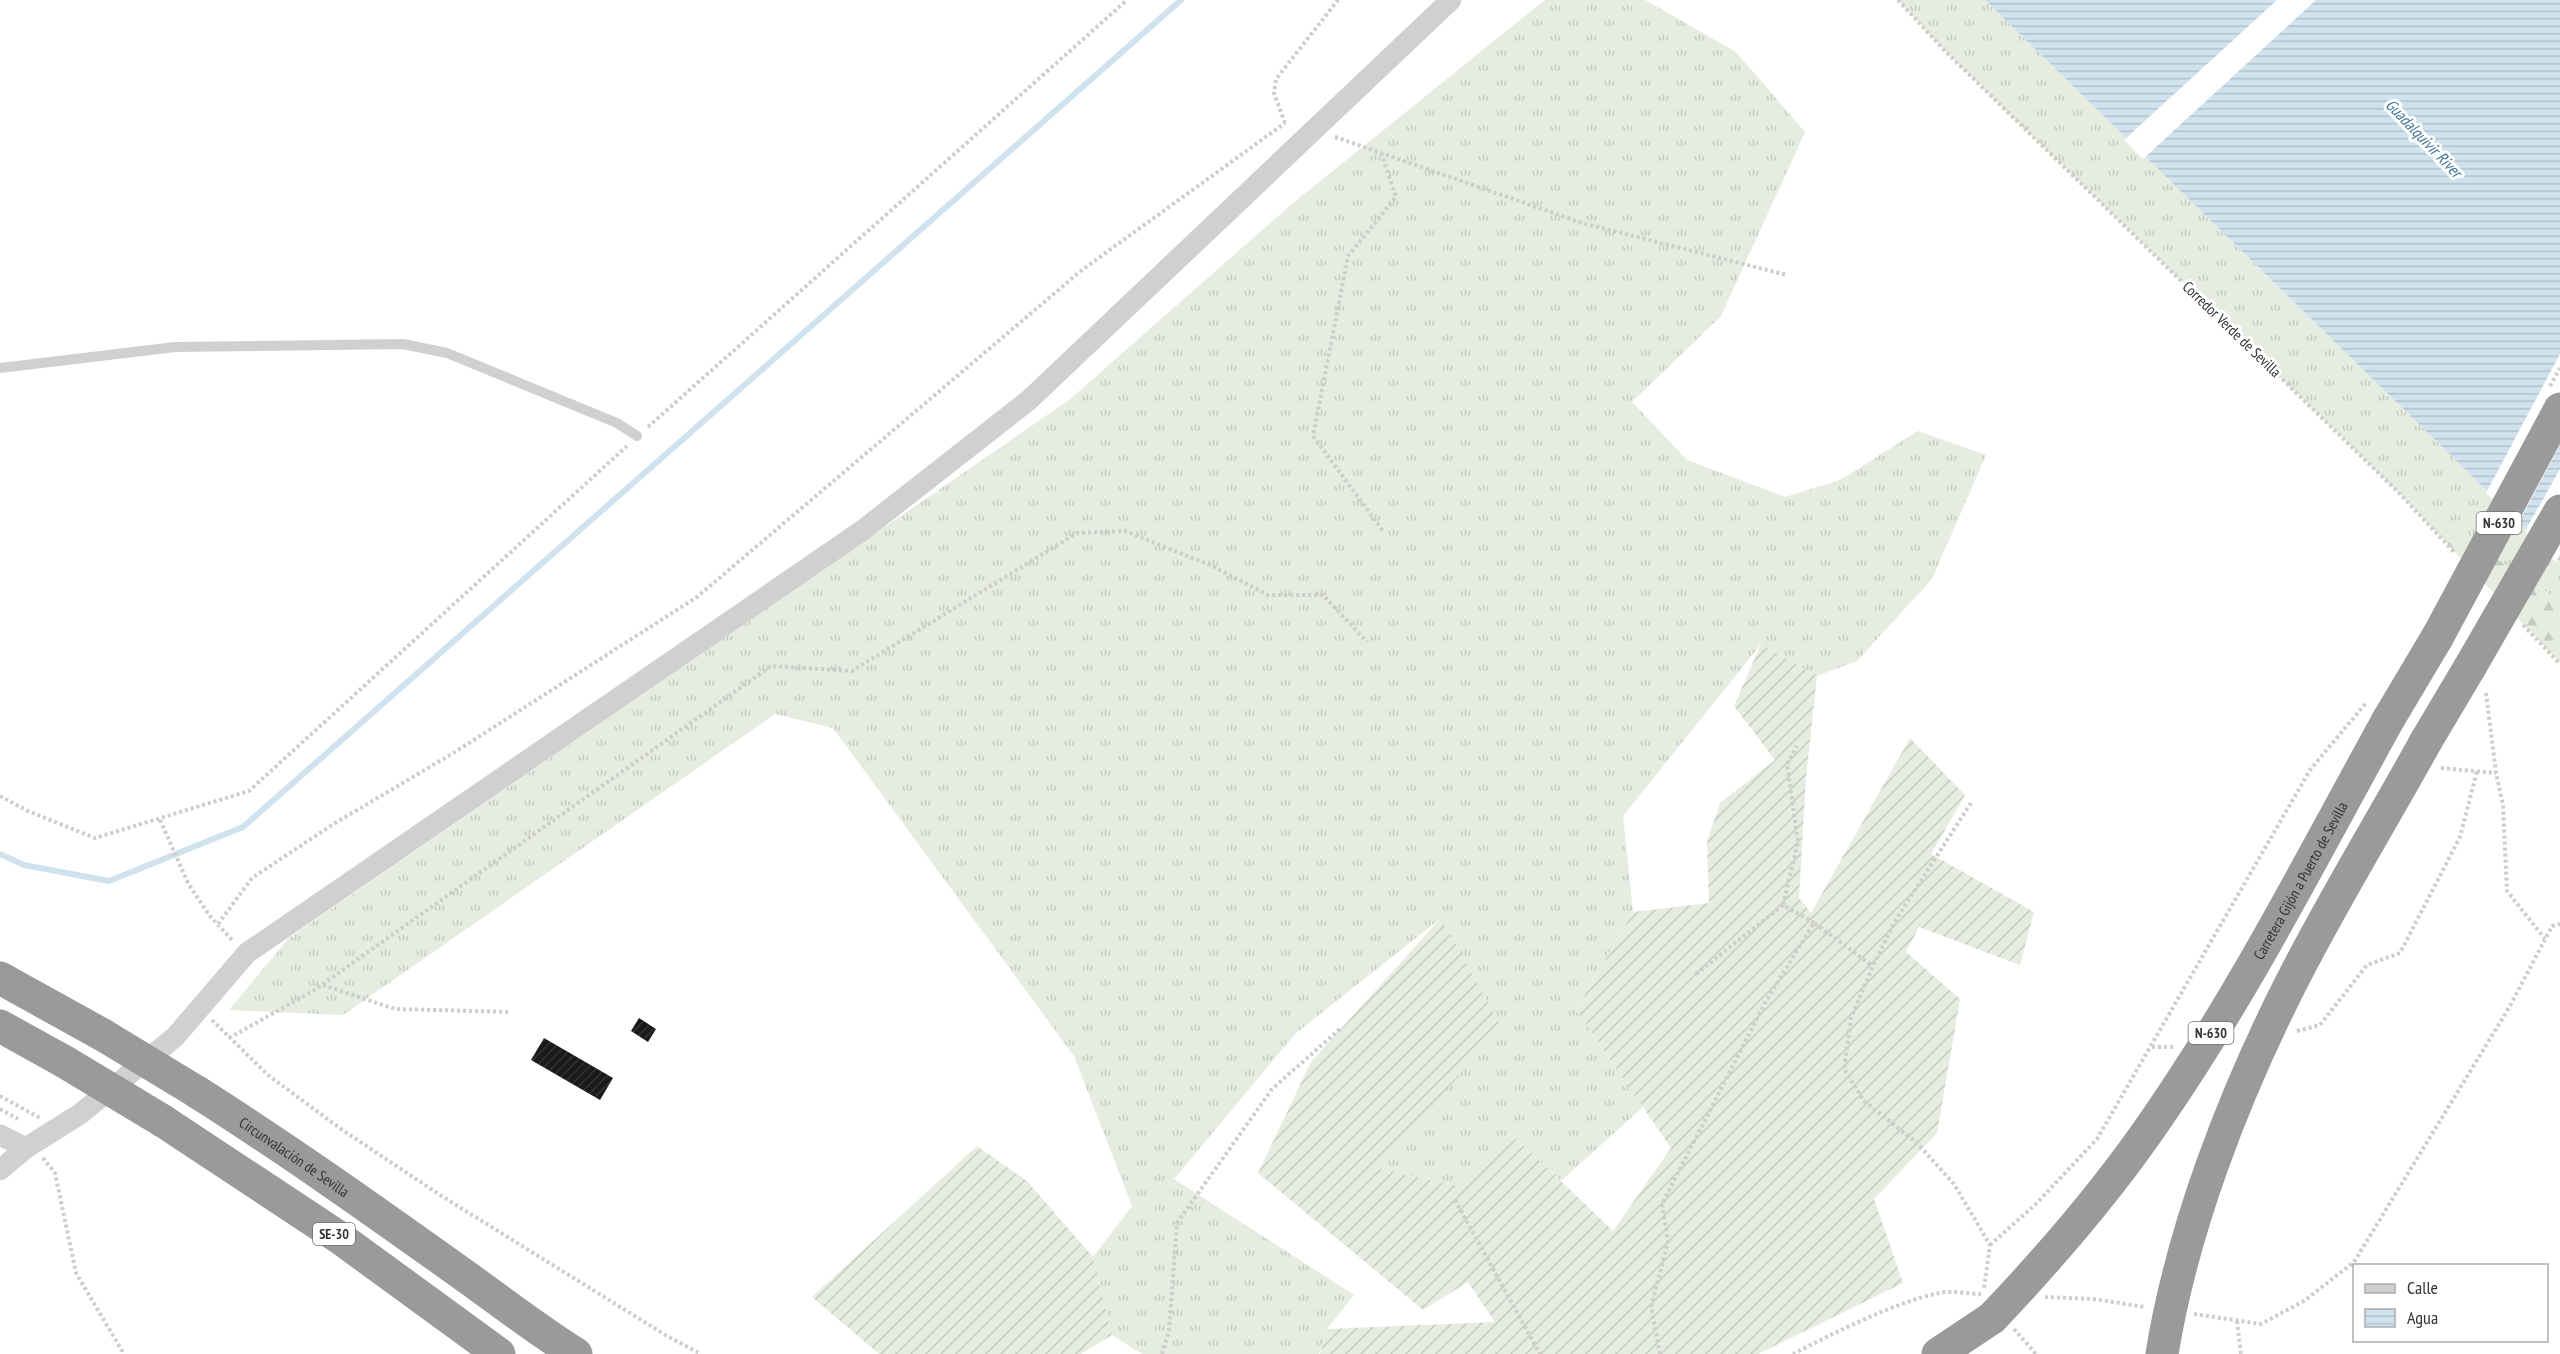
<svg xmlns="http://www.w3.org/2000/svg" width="2560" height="1354" viewBox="0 0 2560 1354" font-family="'PT Sans Narrow',sans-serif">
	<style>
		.grass { fill: url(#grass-tufts) }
		.forest { fill: url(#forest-firs) }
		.garden { fill: url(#garden-furrows) }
		.water { fill: url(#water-rules) }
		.pier { fill: #fff }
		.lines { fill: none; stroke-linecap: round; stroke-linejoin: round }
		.stream { stroke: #cfe2ee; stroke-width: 6 }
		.building { fill: url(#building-hatch) }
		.path { stroke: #cdcdcd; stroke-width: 4; stroke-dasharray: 3 3; stroke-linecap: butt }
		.lane { stroke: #d0d0d0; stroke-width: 10 }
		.street { stroke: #d0d0d0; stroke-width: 21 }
		.highway { stroke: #9a9a9a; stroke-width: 33 }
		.path-bridge { stroke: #cdcdcd; stroke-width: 4; stroke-dasharray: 3 3; stroke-linecap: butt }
		.highway-bridge { stroke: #9a9a9a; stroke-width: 33 }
		.labels { text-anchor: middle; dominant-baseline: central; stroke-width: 6; stroke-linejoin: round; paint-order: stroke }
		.shield { fill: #fff; stroke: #707070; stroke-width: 1.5 }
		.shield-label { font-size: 14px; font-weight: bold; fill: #333 }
		.street-label { font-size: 15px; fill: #333; stroke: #fff }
		.water-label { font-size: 16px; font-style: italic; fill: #3f7597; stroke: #fff }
	</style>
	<defs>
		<pattern id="grass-tufts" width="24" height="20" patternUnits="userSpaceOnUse" patternTransform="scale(1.5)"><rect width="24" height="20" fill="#e6ecdf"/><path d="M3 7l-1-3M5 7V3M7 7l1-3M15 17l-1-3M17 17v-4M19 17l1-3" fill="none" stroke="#c6cbc0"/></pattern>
		<pattern id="forest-firs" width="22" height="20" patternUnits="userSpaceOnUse" patternTransform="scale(1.5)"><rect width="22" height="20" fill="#e6ecdf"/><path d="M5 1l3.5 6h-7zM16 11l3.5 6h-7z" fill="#c6cbc0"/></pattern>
		<pattern id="garden-furrows" width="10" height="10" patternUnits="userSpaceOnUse" patternTransform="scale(1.5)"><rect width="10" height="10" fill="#e6ecdf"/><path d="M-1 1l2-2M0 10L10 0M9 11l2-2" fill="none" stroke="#c6cbc0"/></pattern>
		<pattern id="water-rules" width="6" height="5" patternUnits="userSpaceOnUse" patternTransform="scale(1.5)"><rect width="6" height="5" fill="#cfe2ee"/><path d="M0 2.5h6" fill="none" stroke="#b2c2cd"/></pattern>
		<pattern id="building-hatch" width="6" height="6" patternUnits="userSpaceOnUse" patternTransform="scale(1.5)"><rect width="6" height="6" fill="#1a1a1a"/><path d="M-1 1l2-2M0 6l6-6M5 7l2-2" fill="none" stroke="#333"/></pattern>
	</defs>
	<rect width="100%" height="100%" fill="#fff"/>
	<path class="grass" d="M1545 0H1645L1736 52 1805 132 1721 316 1632 402 1687 460 1785 497 1840 480 1918 431 1986 455 1932 579 1857 661 1817 676 1761 644 1623 816 1633 912 1576 1010 1643 1107 1561 1181 1516 1138 1463 1187 1375 1168 1501 1028 1441 918 1295 1034 1174 1179 1354 1295 1327 1329 1319 1354H1142L1112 1335 1093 1257 1132 1206 1074 1056 833 728 775 714 343 1015 229 1010 289 938 1069 400 1293 203Z
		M1898 0H1985L2560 562V601L2400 494 1945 51Z"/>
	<path class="forest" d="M2400 494 2560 601V663Z"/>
	<path class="garden" d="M1761 644 1817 676 1806 778 1799 898 1811 913 1910 738 1965 795 1931 854 2034 912 2020 965 1919 927 1906 952 1960 999 1937 1133 1874 1199 1903 1283 1758 1354H1320L1327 1329 1495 1322 1468 1282 1423 1310 1258 1173 1311 1062 1441 918 1502 1028 1376 1168 1463 1187 1516 1138 1613 1231 1671 1148 1576 1010 1633 912 1709 903 1707 841 1720 803 1775 760 1734 706Z
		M977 1146 1027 1181 1093 1257 1112 1335 1081 1354H879L812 1297Z"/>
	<path class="water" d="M1985 0H2560V562Z"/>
	<path class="pier" d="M2277 0H2316L2143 159 2124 140Z
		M2560 354V445L2518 524 2486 493Z
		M2560 469V555L2556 562 2525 531Z"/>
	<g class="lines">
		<path class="stream" d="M0 854 24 865 109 881 243 827 1181 0"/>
	</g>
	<path class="building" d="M639 1018 656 1029 648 1042 631 1031Z
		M544 1038 613 1078 600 1100 531 1060Z"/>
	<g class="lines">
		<path class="path" d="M1898 0 1945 51 2400 494 2454 552
			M1285 123 1274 93 1276 79 1338 0
			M1335 137 1582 223 1787 275
			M1381 153 1396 197 1348 256 1313 436 1383 531
			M648 427 1127 0
			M2523 625 2560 664
			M2486 693 2496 773 2503 805 2507 891 2545 939
			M2441 768 2496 773
			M0 796 28 811 95 838 249 791 627 446
			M1971 803 1895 921 1873 966 1851 1018 1844 1069 1864 1101 1917 1143 1954 1184 1990 1245 1984 1288
			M160 820 188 883 209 915 233 941
			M1783 905 1798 842 1787 764 1797 746
			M218 924 252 878 332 825 455 752 697 597 1082 270 1285 123
			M1696 974 1783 905 1814 923
			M323 985 395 1009 511 1012
			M212 1020 268 1075 341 1129 440 1195 667 1336 701 1354
			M2297 1031 2320 1025 2367 965 2400 953 2460 837 2477 771
			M229 1038 313 991 771 666 852 671 1077 533 1125 531 1210 565 1268 595H1323L1367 642
			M2152 1047H2175
			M0 1096 40 1118
			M0 1109 18 1119
			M43 1158 55 1173 76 1273 124 1354
			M1455 1200 1540 1354
			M1990 1245 2035 1205 2097 1139 2310 770 2366 703
			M2045 1297 2093 1299 2145 1307
			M2194 1314 2261 1324 2304 1301 2354 1262 2510 1006 2552 926 2560 924
			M2237 1321 2241 1354
			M2014 1329 2036 1354
			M1162 1354 1169 1331 1177 1223 1272 1089 1341 1028
			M1660 1354 1651 1307 1668 1242 1662 1204 1766 1001 1814 923 1873 966
			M1793 1354C1834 1333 1893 1303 1939 1293 1952 1290 1968 1294 1981 1294"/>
		<path class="lane" d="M0 368 175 347 403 344 447 353 617 423 637 436"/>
		<path class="street" d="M0 1135 26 1148
			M0 1170 26 1148 80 1114 175 1037 247 953 863 530 1029 400 1451 0"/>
		<g class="highway">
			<path d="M2388 720 2438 636"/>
			<path d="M2426 741 2470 667"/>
			<path d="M0 978 103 1035"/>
			<path d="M0 1026 65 1062"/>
			<path id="s1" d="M197 1092C287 1149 374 1211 461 1273 499 1300 536 1329 576 1354"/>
			<path d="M163 1121 340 1238 499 1354"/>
			<path d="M1938 1354 1992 1318"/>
		</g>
		<path class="path-bridge" d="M2550 386 2560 368"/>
		<g class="highway-bridge">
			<path d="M2438 636 2560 409"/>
			<path d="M2470 667 2560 511"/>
			<path d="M103 1035 197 1092"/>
			<path d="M65 1062 163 1121"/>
			<path id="s2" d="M1992 1318C2052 1255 2108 1190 2157 1118 2244 992 2314 854 2388 720"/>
			<path d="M2162 1354C2182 1230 2233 1098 2289 987 2331 903 2381 823 2426 741"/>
		</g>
	</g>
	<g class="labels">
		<g class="shield">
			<rect x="2476.5" y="512" width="45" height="22" rx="4.5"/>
			<rect x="2188.5" y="1022" width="45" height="22" rx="4.5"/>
			<rect x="313" y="1223" width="42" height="22" rx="4.5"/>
		</g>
		<g class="shield-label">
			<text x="2499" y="523">N-630</text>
			<text x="2211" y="1033">N-630</text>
			<text x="334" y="1234">SE-30</text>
		</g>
		<g class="street-label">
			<text transform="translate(2232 329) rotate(44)">Corredor Verde de Sevilla</text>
			<text stroke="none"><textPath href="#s2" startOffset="537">Carretera Gijón a Puerto de Sevilla</textPath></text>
			<text stroke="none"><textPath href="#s1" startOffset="117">Circunvalación de Sevilla</textPath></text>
		</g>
		<g class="water-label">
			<text transform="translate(2424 138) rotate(46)">Guadalquivir River</text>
		</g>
	</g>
	<rect x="2353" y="1264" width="195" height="78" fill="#ffffff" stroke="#adadad" stroke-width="1.5"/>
	<rect x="2365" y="1284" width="30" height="9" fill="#d0d0d0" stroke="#adadad" stroke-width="1.5"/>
	<text x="2407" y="1294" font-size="18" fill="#333333">Calle</text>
	<rect x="2365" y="1309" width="30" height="18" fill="url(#water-rules)" stroke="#adadad" stroke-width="1.5"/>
	<text x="2407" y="1324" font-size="18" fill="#333333">Agua</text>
</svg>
